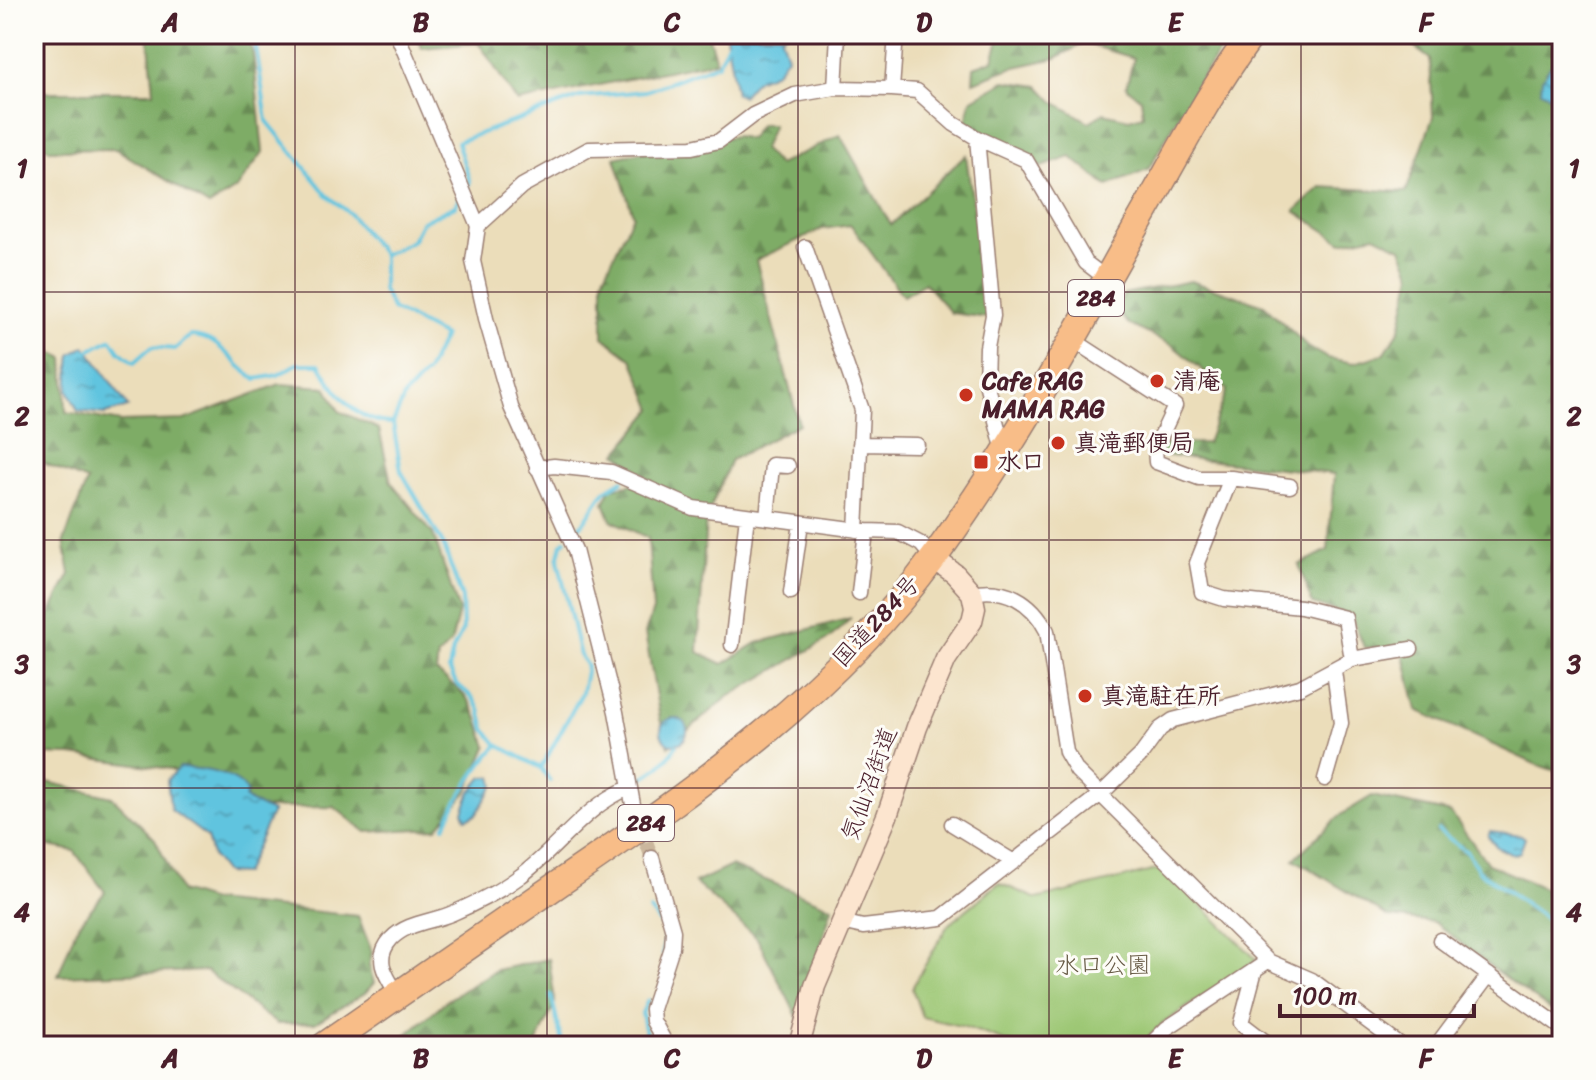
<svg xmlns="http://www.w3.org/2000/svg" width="1596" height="1080" viewBox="0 0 1596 1080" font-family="Sriracha,'Klee One',sans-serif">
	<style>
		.forest { fill: url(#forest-firs); stroke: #646648; stroke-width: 2 }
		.park { fill: #9dc774; stroke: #747350; stroke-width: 2 }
		.water { fill: url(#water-ripples); stroke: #567285; stroke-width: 2 }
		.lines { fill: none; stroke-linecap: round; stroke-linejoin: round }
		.stream { stroke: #61c4df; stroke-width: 4 }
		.street-tunnel { stroke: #cbb79d; stroke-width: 14; stroke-dasharray: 14 7; stroke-linecap: butt }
		.street-casing { stroke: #9a7e72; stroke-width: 17 }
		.secondary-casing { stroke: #9a7e72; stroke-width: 23 }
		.highway-casing { stroke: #9a7e72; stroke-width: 29 }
		.street { stroke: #fff; stroke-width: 14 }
		.secondary { stroke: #fce5cf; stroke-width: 20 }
		.highway { stroke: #f8bd88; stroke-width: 26 }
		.grid { fill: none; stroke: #4a1f2b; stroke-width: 2; stroke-opacity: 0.55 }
		.poi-dot { fill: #c8321e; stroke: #fdfcf7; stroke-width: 3 }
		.labels { text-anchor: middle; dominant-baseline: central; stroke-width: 6; stroke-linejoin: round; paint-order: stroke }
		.shield { fill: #fdfcf7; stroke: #806168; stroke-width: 2 }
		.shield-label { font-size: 22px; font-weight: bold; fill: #4a1f2b }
		.poi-label { font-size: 24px; font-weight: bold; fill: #4a1f2b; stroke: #fdfcf7; text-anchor: start }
		.street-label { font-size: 24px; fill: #4a1f2b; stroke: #fdfcf7 }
		.park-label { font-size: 24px; fill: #675a45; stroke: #fdfcf7 }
		.neatline { fill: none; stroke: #4a1f2b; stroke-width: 3 }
		.grid-label { font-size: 26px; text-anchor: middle; font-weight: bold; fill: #4a1f2b }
	</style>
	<defs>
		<pattern id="forest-firs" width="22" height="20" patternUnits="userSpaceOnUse" patternTransform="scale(2)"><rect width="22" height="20" fill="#7eac66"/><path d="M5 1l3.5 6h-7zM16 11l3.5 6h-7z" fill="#698b54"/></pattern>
		<pattern id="water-ripples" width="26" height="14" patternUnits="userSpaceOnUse" patternTransform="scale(2)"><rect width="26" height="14" fill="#61c4df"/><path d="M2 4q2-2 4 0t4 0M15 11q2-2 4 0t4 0" fill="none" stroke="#529fb5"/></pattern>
	</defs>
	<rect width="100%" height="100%" fill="#fdfcf7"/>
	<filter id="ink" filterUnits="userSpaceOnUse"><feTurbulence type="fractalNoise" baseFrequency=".0125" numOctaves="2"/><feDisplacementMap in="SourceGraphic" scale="16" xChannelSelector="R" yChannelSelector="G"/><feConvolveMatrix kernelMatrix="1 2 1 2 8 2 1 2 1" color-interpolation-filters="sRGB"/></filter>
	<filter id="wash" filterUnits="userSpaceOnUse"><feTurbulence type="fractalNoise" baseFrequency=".006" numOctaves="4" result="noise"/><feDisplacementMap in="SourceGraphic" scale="32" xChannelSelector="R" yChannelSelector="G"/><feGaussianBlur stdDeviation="1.8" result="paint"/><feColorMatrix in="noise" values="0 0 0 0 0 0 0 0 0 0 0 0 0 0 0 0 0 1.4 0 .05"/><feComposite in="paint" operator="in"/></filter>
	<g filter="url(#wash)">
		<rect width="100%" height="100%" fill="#ebddba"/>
		<path class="forest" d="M148 34H247L253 54 263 152 237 188 209 206 116 149 50 150 34 141V125L40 92H154Z
			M415 34H708L716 61 517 102 479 43 422 48Z
			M1001 34H1231L1194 89 1148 170 1107 186 1071 157 1041 167 966 122 971 100 1005 81 1039 86 1053 101 1089 122 1104 113 1129 119 1143 115 1141 99 1126 87 1134 58 1084 43 1056 58 1011 68 973 82 974 67 993 60Z
			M1396 34H1562V773L1535 764 1417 710 1403 651 1364 647 1351 615 1312 604 1299 565 1328 550 1334 474 1152 454 1167 444 1207 443 1227 390 1172 345 1130 325 1115 310 1124 294 1191 281 1264 305 1308 347 1327 358 1354 363 1384 354 1400 329 1412 274 1401 248 1375 235 1342 242 1295 211 1321 187 1406 192 1433 117 1430 59Z
			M760 124H773L763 149 778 165 840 135 891 225 966 155 989 318 951 313 925 283 903 296 851 225 822 229 756 260 799 424 731 460 706 518 698 652 723 664 757 643 851 618 830 638 728 697 669 746 660 719 645 633 653 610 648 538 611 520 604 503 611 488 652 481 617 453 653 409 632 359 603 337V279L633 215 615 158 644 151 736 136 749 139Z
			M34 344 64 358 66 412 120 422 184 420 280 384 326 387 339 411 379 429 391 482 433 534 459 611 451 643 438 656 436 672C473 698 474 705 487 747L467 792 437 828 366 832 334 807 260 808 171 769 71 755 34 754V656L41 631 70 574 64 541 87 481 34 459Z
			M34 779 112 797 155 839 180 891 212 901 358 916 372 952 369 966 374 983 365 993 315 1023 277 1024 206 971 58 976 76 928 105 892 74 851 34 843Z
			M1372 796 1451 813 1488 864 1562 896V1018L1495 970 1434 922 1389 917 1294 859 1339 816Z
			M731 866 832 907 799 1020 757 938 695 883Z
			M549 959 555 1002 536 1046H393L446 1001 496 970Z"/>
		<path class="park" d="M1164 868 1257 960 1162 1024 1140 1046H1019L965 1027 922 1017 912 988 948 925 999 883 1037 899Z"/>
		<path class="water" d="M730 34H785L781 37 787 56 776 72 756 80 742 96 736 94 726 36Z
			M1551 65 1562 68V102L1541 91 1542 79Z
			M85 346 89 351 128 407 105 414 78 411 68 390 71 355Z
			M661 731a13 13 0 1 1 26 0a13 13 0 1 1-26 0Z
			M180 767C201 769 234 772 247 791L245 799 272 812 244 874 225 873 212 856 207 837 171 810 167 780Z
			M483 777H492L494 785 476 815 466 819 463 812 471 791Z
			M1490 831 1521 835 1525 838 1520 852 1513 855 1497 847 1488 836Z"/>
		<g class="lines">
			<path class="stream" d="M254 34 267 121 327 195 349 213 383 255V290L392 309 444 336 427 372 405 395 393 423 401 471 443 544 462 598 463 629 453 650 449 669 456 683 472 697 480 709 485 729 498 745
				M466 188 470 182 457 142 580 97 646 91 718 64 728 43
				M383 255 412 241 422 222 455 206 461 195
				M89 351 111 339 119 351 134 363 152 347 175 349 190 336C221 336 232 365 256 379L278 375 297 364H319C336 393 356 423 393 423
				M572 534 584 522 605 491 623 480
				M541 768 582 693 587 666 580 656 558 560 562 544 566 540
				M633 782C652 775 666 763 676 746
				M445 826C456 799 478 766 498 745L541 768 550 781
				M1438 830 1467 852 1479 871 1562 930
				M650 910 665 929 663 954
				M551 995 563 1046
				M648 1000 642 1013 648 1046"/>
		</g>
	</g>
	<g filter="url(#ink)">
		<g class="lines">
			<path class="street-tunnel" d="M639 822 652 858"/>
			<g class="street-casing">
				<path id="street" d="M397 34 478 226
					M835 88 838 34
					M892 89 896 34
					M977 138 993 315 987 347 986 383 1004 451
					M805 247 862 410 856 530
					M1073 340 1175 406 1155 449 1156 462 1199 478H1231L1197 563 1202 592 1224 599 1301 607 1345 618 1352 659
					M860 444 917 445
					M537 468 554 466 611 472 693 508 866 531 898 532 921 544 933 558
					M1231 478 1290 486
					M767 518 772 465 788 466
					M791 592 801 523
					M859 593 866 531
					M972 593C1005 586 1032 601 1047 631L1066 752 1077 771 1268 961 1167 1028 1149 1046
					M732 645 747 516
					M1325 779 1341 723 1334 671
					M634 810 616 712 575 550 511 407 487 323 473 261 478 226 522 186 589 149 692 147 719 141 753 115 795 95 835 88 892 89 917 91 954 124 977 138 1026 160 1086 263 1107 279
					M952 824 1014 862
					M652 858 673 931 672 947 652 1009 653 1021 667 1046
					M841 922 863 927 941 918 1101 794 1141 755 1160 729 1173 720 1300 687 1352 659 1411 649
					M1440 940 1562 1028
					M1268 961 1312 980 1401 1046
					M1255 970 1241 1023 1271 1046
					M398 995C386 976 373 959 391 939 407 922 433 922 453 913 474 904 500 891 519 877 558 849 583 807 629 788
					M1436 1046 1489 975"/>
			</g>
			<g class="secondary-casing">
				<path id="secondary" d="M799 1046 815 986 887 816 917 727 946 659 972 621 975 608 972 593 955 574 933 558"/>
			</g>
			<g class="highway-casing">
				<path id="highway" d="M324 1046C403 991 482 937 561 882 696 790 837 690 935 556 1012 450 1076 334 1140 220 1176 158 1209 92 1252 34"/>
			</g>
			<use href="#street" class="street"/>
			<use href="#secondary" class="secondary"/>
			<use href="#highway" class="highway"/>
		</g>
	</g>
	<path class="grid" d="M295 34V1046M547 34V1046M798 34V1046M1049 34V1046M1301 34V1046M34 292H1562M34 540H1562M34 788H1562"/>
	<g class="poi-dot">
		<circle cx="1157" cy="381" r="8"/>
		<circle cx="966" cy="395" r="8"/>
		<circle cx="1058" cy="443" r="8"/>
		<rect x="973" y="454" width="16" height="16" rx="4"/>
		<circle cx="1085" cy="696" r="8"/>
	</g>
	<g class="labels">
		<g class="shield">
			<rect x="1068" y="280" width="56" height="36" rx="6"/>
			<rect x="618" y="805" width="56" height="36" rx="6"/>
		</g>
		<g class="shield-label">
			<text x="1096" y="298">284</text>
			<text x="646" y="823">284</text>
		</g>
		<g class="poi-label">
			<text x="982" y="381">Cafe RAG<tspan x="982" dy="28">MAMA RAG</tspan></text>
			<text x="1173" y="381">清庵</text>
			<text x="1074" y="443">真滝郵便局</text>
			<text x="997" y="462">水口</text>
			<text x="1101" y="696">真滝駐在所</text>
		</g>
		<g class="street-label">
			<text transform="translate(876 621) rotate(-47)">国道284号</text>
			<text transform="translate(869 784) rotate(-70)">気仙沼街道</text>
		</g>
		<g class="park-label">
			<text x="1103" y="965">水口公園</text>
		</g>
	</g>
	<rect width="1596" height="1080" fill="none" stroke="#fdfcf7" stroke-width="88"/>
	<path d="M1280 1004v12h194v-12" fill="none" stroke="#4a1f2b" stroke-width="4"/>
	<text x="1292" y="1004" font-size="24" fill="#4a1f2b" stroke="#fdfcf7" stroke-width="6" paint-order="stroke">100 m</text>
	<rect x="44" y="44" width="1508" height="992" class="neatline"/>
	<g class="grid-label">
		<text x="170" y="31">A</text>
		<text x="421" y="31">B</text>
		<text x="672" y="31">C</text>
		<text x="924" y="31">D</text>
		<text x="1175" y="31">E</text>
		<text x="1426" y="31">F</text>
		<text x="22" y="177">1</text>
		<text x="1574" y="177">1</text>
		<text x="22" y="425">2</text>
		<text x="1574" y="425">2</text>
		<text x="22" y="673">3</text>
		<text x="1574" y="673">3</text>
		<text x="22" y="921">4</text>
		<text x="1574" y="921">4</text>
		<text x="170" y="1067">A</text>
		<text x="421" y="1067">B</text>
		<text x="672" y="1067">C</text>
		<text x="924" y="1067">D</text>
		<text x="1175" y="1067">E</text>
		<text x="1426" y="1067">F</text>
	</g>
</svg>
